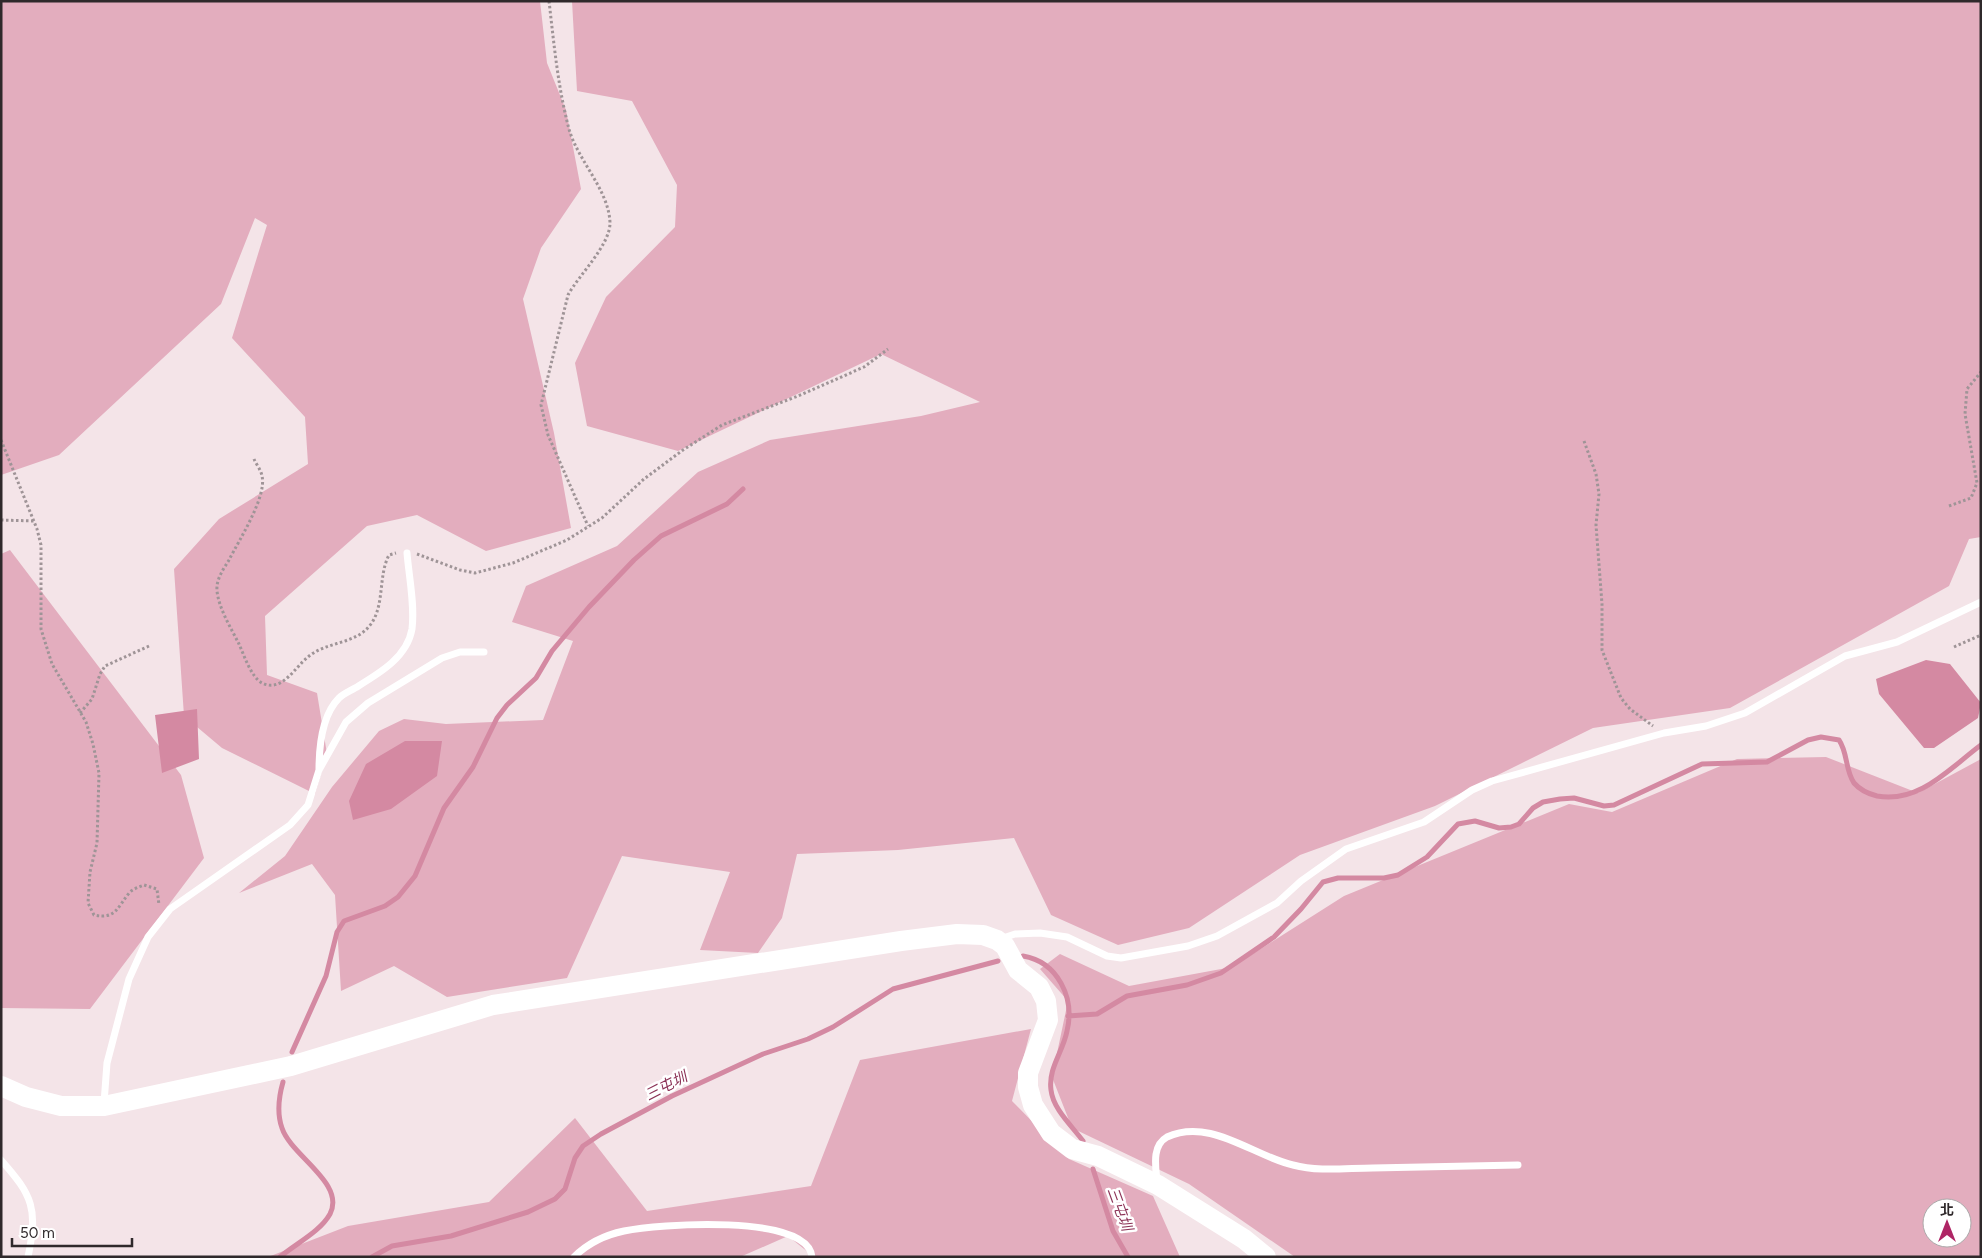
<svg xmlns="http://www.w3.org/2000/svg" width="1982" height="1258" viewBox="0 0 1982 1258" font-family="Figtree,'Noto Sans TC',sans-serif">
	<style>
		.green { fill: #e3adbe; fill-rule: evenodd }
		.water { fill: #d489a2 }
		.lines { fill: none; stroke-linecap: round; stroke-linejoin: round }
		.stream { stroke: #d489a2; stroke-width: 5 }
		.path { stroke: #9f9497; stroke-width: 3; stroke-dasharray: 2.5 2.5; stroke-linecap: butt }
		.lane { stroke: #fff; stroke-width: 7 }
		.secondary { stroke: #fff; stroke-width: 20 }
		.labels { text-anchor: middle; dominant-baseline: central; stroke-width: 5; stroke-linejoin: round; paint-order: stroke }
		.water-label { font-size: 15px; font-style: italic; fill: #8c3357; stroke: #fff }
	</style>
	<rect width="100%" height="100%" fill="#f4e4e8"/>
	<path class="green" d="M1 1H540L547 63 566 110 581 189 541 248 523 299 554 433 571 528 486 551 417 515 367 526 265 616 267 675 317 693 327 754 315 794 222 748 184 716 174 569 219 519 308 464 305 417 232 338 267 225 255 218 221 304 59 455 1 475Z
		M572 1H1981V537L1969 539 1949 586 1730 708 1593 728 1435 806 1300 855 1189 928 1118 945 1051 915 1014 838 898 850 797 854 782 918 758 953 700 950 730 872 622 856 567 978 447 997 394 966 341 991 335 895 312 864 239 893 285 856 332 787 379 731 404 719 446 724 543 720 573 641 512 622 526 586 617 546 698 472 770 440 921 416 980 402 881 354 678 451 587 426 575 363 606 297 675 227 677 185 632 101 577 91Z
		M10 550 181 775 204 858 90 1009 1 1008V554Z
		M1826 757 1918 793 1981 759V1257H1295L1189 1184 1072 1128 1052 1077 1068 1001 1040 969 1060 954 1129 986 1232 967 1344 896 1569 804 1612 812 1737 759ZM1932 1208H1962V1238H1932Z
		M1031 1029 1012 1101 1069 1159 1153 1196 1180 1257H814L788 1236 740 1257H268L348 1226 489 1202 575 1118 647 1211 811 1186 860 1060Z"/>
	<path class="water" d="M1926 660 1950 664 1981 703 1978 718 1934 748H1924L1879 694 1876 679Z
		M197 709 199 759 162 773 155 715Z
		M405 741H442L437 776 391 809 353 820 349 801 366 764Z"/>
	<g class="lines">
		<path class="stream" d="M1023 956C1058 962 1075 998 1067 1031 1063 1052 1048 1068 1051 1090 1053 1109 1072 1126 1083 1141
			M1068 1016 1097 1014 1127 996 1187 985 1221 973 1274 937 1301 909 1323 882 1338 878H1384L1398 875 1427 857 1458 824 1475 821 1499 828 1511 827 1519 824 1533 808 1543 802 1560 799 1574 798 1604 806 1614 805 1702 764 1767 762 1808 740 1821 737 1839 740C1848 753 1845 770 1854 783 1860 790 1869 794 1877 796 1919 804 1950 768 1981 745
			M292 1052 326 976 337 932 344 921 385 906 398 897 415 876 444 808 473 767 497 718 507 705 536 678 552 651 589 607 634 560 661 536 727 504 743 489
			M1093 1169 1113 1231 1128 1257
			M280 1257C295 1244 320 1232 330 1214 346 1183 291 1156 282 1128 277 1114 279 1096 283 1082
			M372 1257 392 1246 451 1236 528 1212 555 1199 565 1189 575 1158 583 1146 601 1134 672 1096 763 1054 808 1039 833 1027 893 989 998 961"/>
		<path class="path" d="M549 1C554 44 558 88 569 129 578 161 609 190 610 223 610 245 579 275 568 295L541 405 548 435 588 526
			M1 440 37 529 41 545V629L52 664 86 722 93 744 99 773 97 843 90 872 88 903 94 915C116 920 118 906 130 892 133 889 139 887 144 885L157 889 159 905
			M1584 441 1596 474 1599 494 1596 525 1602 604V650L1621 698 1630 709 1653 726
			M254 459C256 464 261 470 262 476 267 497 239 540 229 560 223 570 216 579 217 591 219 609 231 628 239 644 244 655 251 677 262 683 282 693 295 667 308 657 326 641 356 645 371 624 385 604 378 576 389 555L396 553
			M1949 506 1971 498 1977 483 1965 414 1967 389 1981 372
			M1 520 34 521
			M417 554 460 570 475 573 513 563 567 540 602 518 644 479 683 450 722 425 798 396 864 367 888 349
			M1954 647 1981 635
			M80 713 92 699 100 674 105 666 149 646"/>
		<path class="lane" d="M319 770C319 748 322 715 339 698 343 694 350 691 355 688 378 674 407 658 412 629 415 605 409 577 407 553
			M1000 939 1015 934 1040 933 1067 937 1107 956 1121 958 1188 946 1217 936 1277 903 1301 881 1346 849 1424 822 1472 790 1492 781 1664 733 1706 726 1745 713 1845 656 1897 642 1981 602
			M104 1103 107 1063 129 979 148 937 170 909 290 825 308 805 319 770 346 722 368 703 442 658 460 652H484
			M1 1160C33 1196 38 1209 28 1257
			M1157 1182C1156 1168 1151 1146 1167 1137 1210 1117 1253 1156 1293 1165 1319 1172 1347 1168 1373 1168 1421 1167 1470 1166 1518 1165
			M574 1257C588 1243 605 1235 624 1231 656 1224 808 1213 812 1257"/>
		<path class="secondary" d="M1 1086 26 1097 61 1106H104L291 1066 493 1005 901 941 957 934 983 935 997 940 1005 946 1018 970 1039 987 1046 1001 1048 1020 1028 1073V1087L1033 1105 1051 1133 1072 1149 1098 1156 1158 1185 1244 1239 1266 1257"/>
	</g>
	<g class="labels">
		<g class="water-label">
			<text transform="translate(666 1086) rotate(-27)">三屯圳</text>
			<text transform="translate(1120 1209) rotate(70)">三屯圳</text>
		</g>
	</g>
	<rect width="1982" height="1258" fill="none" stroke="#2f292b" stroke-width="5"/>
	<g transform="translate(1947 1223)"><circle r="24" fill="#ffffff" stroke="#aca9aa"/>
	<path d="M0-4L9 19L0 12L-9 19Z" fill="#af2565"/>
	<text y="-8" font-size="14" font-weight="bold" text-anchor="middle" fill="#2f292b">北</text>
	</g>
	<path d="M12 1238v8h120v-8" fill="none" stroke="#2f292b" stroke-width="2.5"/>
	<text x="20" y="1238" font-size="15" fill="#2f292b" stroke="#ffffff" stroke-width="4" paint-order="stroke">50 m</text>
</svg>
